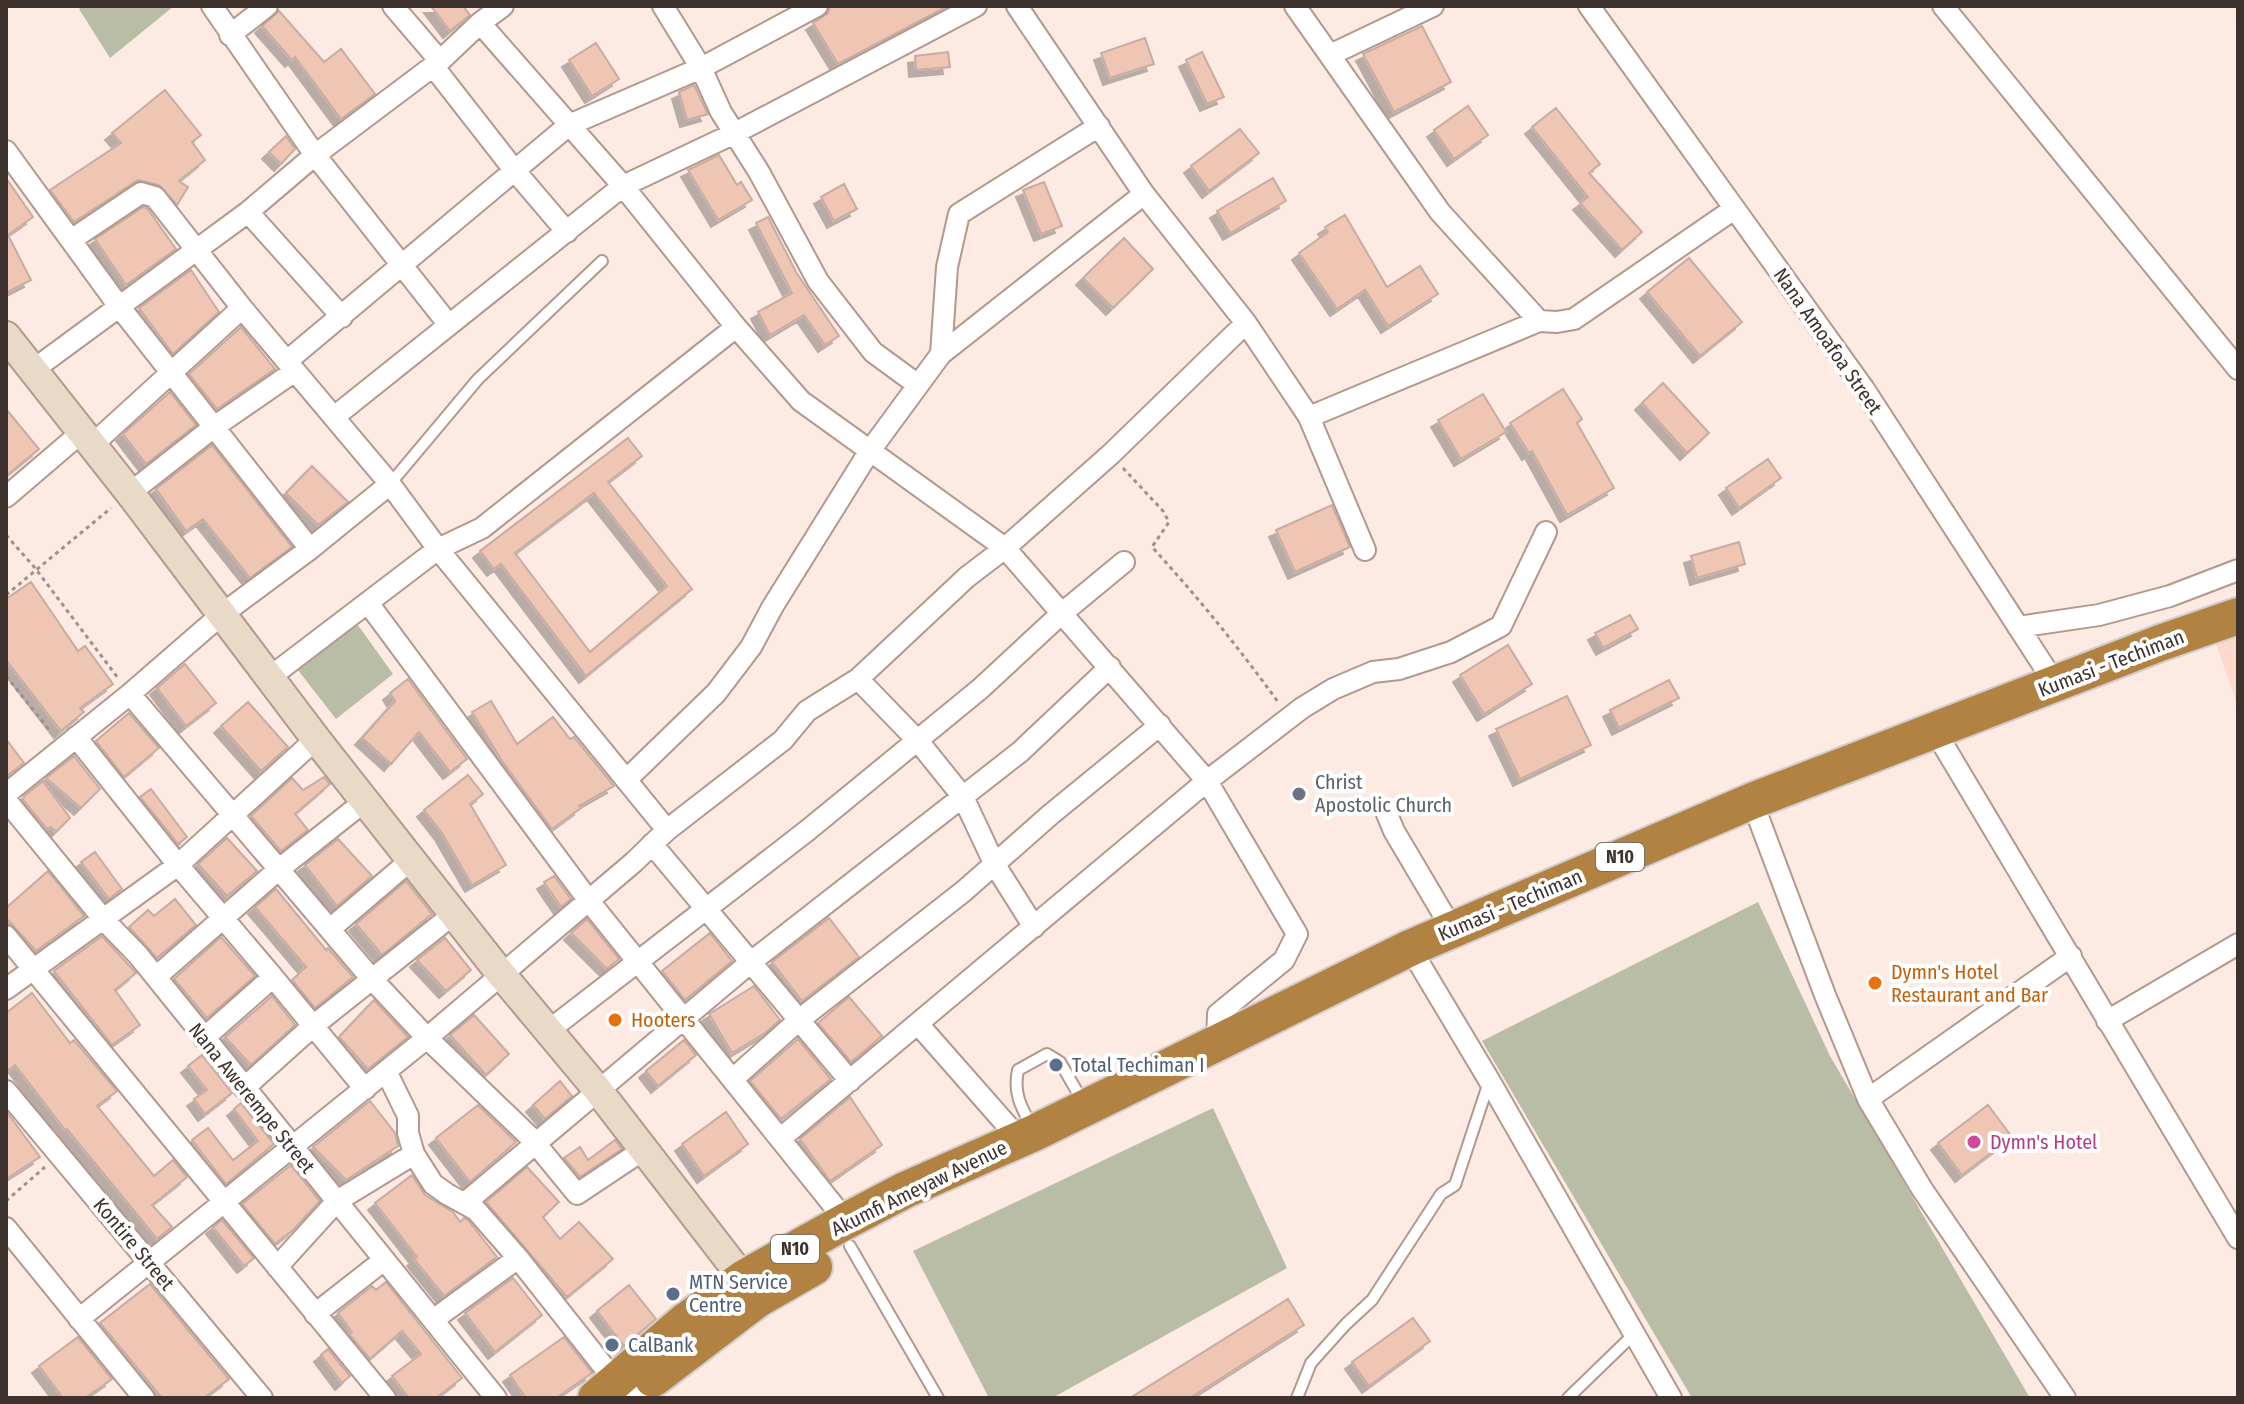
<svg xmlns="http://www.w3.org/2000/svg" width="2244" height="1404" viewBox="0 0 2244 1404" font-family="'Fira Sans Condensed',sans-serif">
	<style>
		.built { fill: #fed9cb }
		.green { fill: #b9bda5 }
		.building { fill: #efc5b4; stroke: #c7aca1; stroke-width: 2; fill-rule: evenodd; filter: url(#shadow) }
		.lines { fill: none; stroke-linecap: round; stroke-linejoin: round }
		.lane-casing { stroke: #b3988e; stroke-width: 14 }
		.street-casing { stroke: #b3988e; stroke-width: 24 }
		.secondary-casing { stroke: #b3988e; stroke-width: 32 }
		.highway-casing { stroke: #d1cecd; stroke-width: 40 }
		.path { stroke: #9f908b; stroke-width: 3; stroke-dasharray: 4 4; stroke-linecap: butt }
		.lane { stroke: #fff; stroke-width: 10 }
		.street { stroke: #fff; stroke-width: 20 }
		.secondary { stroke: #e8dac6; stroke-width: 28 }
		.highway { stroke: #b28242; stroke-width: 36 }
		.worship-dot { fill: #6b7280; stroke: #fff; stroke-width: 3 }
		.food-dot { fill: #e8710a; stroke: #fff; stroke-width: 3 }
		.service-dot { fill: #5c6f8a; stroke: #fff; stroke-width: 3 }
		.hotel-dot { fill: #d1479c; stroke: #fff; stroke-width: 3 }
		.labels { text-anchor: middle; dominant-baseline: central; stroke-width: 8; stroke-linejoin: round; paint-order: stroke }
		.shield { fill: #fff; stroke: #78706d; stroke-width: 2 }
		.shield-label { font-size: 18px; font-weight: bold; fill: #3e322e }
		.street-label { font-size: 20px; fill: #3e322e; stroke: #fff }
		.worship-label { font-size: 20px; fill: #5b616d; stroke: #fff; text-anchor: start }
		.food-label { font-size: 20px; fill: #c56008; stroke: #fff; text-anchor: start }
		.service-label { font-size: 20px; fill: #4e5e75; stroke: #fff; text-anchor: start }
		.hotel-label { font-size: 20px; fill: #b23c85; stroke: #fff; text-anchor: start }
	</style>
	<defs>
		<filter id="shadow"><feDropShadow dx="-7" dy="7" stdDeviation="0" flood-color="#0004"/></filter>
	</defs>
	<rect width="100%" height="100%" fill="#fceae3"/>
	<path class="built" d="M2238 631V706L2214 639Z"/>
	<path class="green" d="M83 6H174L110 58 79 9Z
		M355 621 393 674 336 719 294 665Z
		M1758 902 1830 1056 2030 1398H1692L1482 1041Z
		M1213 1108 1287 1268 1052 1398H989L913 1251Z"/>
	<path class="building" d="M431 6H463L470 15 450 31Z
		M830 6H948L838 64 813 23 828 13Z
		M279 11 324 62 341 49 375 94 341 119 295 57 292 60 262 26Z
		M1422 26 1451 82 1394 112 1363 54Z
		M1145 38 1154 64 1110 78 1101 53Z
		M596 43 619 79 592 96 569 60Z
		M948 52 950 67 916 70 915 56Z
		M1202 52 1224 97 1207 104 1186 60Z
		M694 85 708 114 687 120 679 92Z
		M165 90 201 135 192 142 205 160 179 181 188 187 177 205 159 185 138 180 74 222 50 190 121 143 112 133Z
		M1468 106 1488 135 1454 159 1434 130Z
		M1556 108 1600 164 1589 173 1642 232 1622 250 1580 203 1588 197 1532 127Z
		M1240 129 1259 153 1209 191 1191 166Z
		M286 136 295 149 281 164 269 152Z
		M719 155 737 185 741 182 752 200 718 220 688 170Z
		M6 178 33 217 8 235 31 280 6 293Z
		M1273 178 1286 201 1230 233 1217 211Z
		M1044 182 1062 226 1041 234 1023 190Z
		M844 184 857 209 834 221 821 197Z
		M143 207 147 208 176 249 126 285 95 239Z
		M1345 215 1387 287 1420 266 1438 294 1388 326 1365 290 1337 309 1299 253 1328 232 1325 227Z
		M768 217 796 272 839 336 825 345 804 315 770 335 758 312 792 293 756 223Z
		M1124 238 1153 269 1113 308 1083 278Z
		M1689 258 1742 322 1700 356 1647 292Z
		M191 270 219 312 173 354 139 308Z
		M241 327 275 369 217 409 189 374Z
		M1663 383 1709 433 1687 453 1642 403Z
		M1563 389 1582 419 1577 423 1614 488 1567 515 1532 451 1529 453 1510 423Z
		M170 392 196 425 146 464 123 434Z
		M1483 394 1506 432 1461 459 1438 420Z
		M6 409 39 449 6 476Z
		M628 438 642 456 608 482 692 589 586 676 501 564 494 569 480 551ZM594 493 667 586 590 652 515 553Z
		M212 445 292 547 250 578 203 519 186 531 156 489Z
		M1768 459 1781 478 1739 508 1726 488Z
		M312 466 348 502 318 525 286 493Z
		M1332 505 1350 547 1295 572 1276 530Z
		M1739 542 1745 564 1697 578 1691 556Z
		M31 582 78 651 85 646 113 684 80 708 84 712 61 731 6 660V599Z
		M1630 615 1638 629 1603 648 1595 633Z
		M1508 645 1532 684 1484 714 1460 675Z
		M185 664 216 703 186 726 157 688Z
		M408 679 467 759 450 772 419 732 391 764 362 738 395 701 390 693Z
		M1669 680 1679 698 1619 728 1610 710Z
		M1567 696 1591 745 1520 779 1496 729Z
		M491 701 517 744 553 717 570 739 574 737 614 786 579 806 581 808 552 829 502 761 472 712Z
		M248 702 288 747 261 771 221 726Z
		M129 713 159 748 124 777 96 741Z
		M6 739 24 763 8 775 6 772Z
		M74 756 100 789 81 808 46 778Z
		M468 775 483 794 470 804 506 865 472 885 442 833 424 810Z
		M324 777 330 784 295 814 308 830 281 851 251 816 292 778 303 790Z
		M43 781 70 818 56 832 51 827 47 829 23 800 24 796Z
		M151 789 187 837 178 844 140 797Z
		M227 838 257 871 227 896 198 864Z
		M338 839 372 876 337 906 305 865Z
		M95 852 122 889 109 899 81 862Z
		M48 871 84 916 36 951 6 918V908Z
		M554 876 571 899 561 907 544 882Z
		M406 881 432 914 382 955 356 924Z
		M276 889 326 950 328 948 353 977 315 1008 292 980 306 967 255 907Z
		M175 899 196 925 157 958 129 927 148 910 154 916Z
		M829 918 859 957 802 1001 772 962Z
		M587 919 619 959 607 969 571 933Z
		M710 933 732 961 685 1000 662 971Z
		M102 936 136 973 115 990 140 1025 112 1045 54 971Z
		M221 937 255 976 207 1018 174 979Z
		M445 938 471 970 446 991 417 960Z
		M754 986 780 1020 765 1033 732 1053 709 1014Z
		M32 993 70 1043 74 1040 117 1091 97 1106 154 1176 173 1160 187 1177 152 1205 172 1227 157 1239 67 1129 65 1130 15 1065 6 1072V1013Z
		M272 996 295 1025 251 1065 225 1037Z
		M849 997 882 1036 851 1062 818 1023Z
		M374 1000 408 1037 368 1069 339 1037Z
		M474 1015 509 1054 486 1075 450 1035Z
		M798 1039 831 1079 781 1119 750 1081Z
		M684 1040 696 1055 658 1086 646 1071Z
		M202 1055 232 1093 205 1114 194 1099 207 1090 188 1066Z
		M560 1081 572 1096 545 1119 533 1105Z
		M850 1097 882 1145 830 1181 800 1139Z
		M370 1101 395 1133 398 1146 346 1180 313 1147Z
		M241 1103 274 1144 226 1184 192 1140 208 1128 233 1160 258 1141 234 1109Z
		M478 1105 516 1142 470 1182 436 1138Z
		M1988 1105 2012 1137 1962 1175 1938 1143Z
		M6 1111 40 1157 6 1179Z
		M726 1112 748 1144 704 1176 682 1144Z
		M615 1140 622 1149 580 1177 564 1158 580 1147 588 1160Z
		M291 1165 320 1201 293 1230 275 1244 242 1204Z
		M527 1167 559 1202 543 1217 560 1239 579 1222 613 1259 567 1297 486 1202Z
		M412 1175 425 1195 453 1212 460 1222 464 1218 468 1220 497 1257 444 1296 414 1259 417 1257 375 1203Z
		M222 1220 254 1258 244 1266 213 1227Z
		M513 1278 542 1315 495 1352 465 1313Z
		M386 1282 462 1378 436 1398H409L392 1376 421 1354 402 1331 370 1359 349 1334 352 1332 338 1313 372 1286 376 1290Z
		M150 1284 229 1379 204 1398H162L100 1323Z
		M629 1285 656 1319 624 1346 597 1311Z
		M1288 1299 1304 1325 1190 1398H1130Z
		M1413 1318 1430 1341 1369 1386 1352 1362Z
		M78 1337 112 1379 85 1398H63L39 1366Z
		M564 1337 592 1373 556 1398H526L510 1375Z
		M328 1349 350 1376 342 1383 321 1355Z"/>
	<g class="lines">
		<g class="lane-casing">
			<path id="lane" d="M390 484 478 379 602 261
				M1032 1127C1021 1107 1013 1093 1018 1070L1047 1054 1060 1062 1083 1102
				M850 1246 938 1398
				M1297 1398 1311 1363 1346 1324 1372 1300 1441 1194 1455 1185 1489 1082
				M1568 1398 1634 1334"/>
		</g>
		<g class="street-casing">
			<path id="street" d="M212 6 315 155 449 325
				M393 6 440 61
				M663 6 701 68 721 112 759 172 818 281 873 352 918 385
				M1017 6 1144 194 1246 323 1309 417 1539 321 1557 322 1574 319 1734 209
				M1295 6 1440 212 1539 321
				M1589 6 1864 389 2056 685
				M1943 6 2238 369
				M480 23 623 186 736 327 801 401 1005 548 1207 781 1297 934 1284 960 1218 1014 1217 1044
				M230 35 267 6
				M1330 55 1433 6
				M433 66 515 171 567 232
				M6 151 118 305 310 549
				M248 212 342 317
				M71 240 141 193 155 197 242 308 390 484 438 549 667 830
				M941 354 1144 194
				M287 361 569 125 701 68 817 6
				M33 370 248 212 315 155 440 61 480 23 503 6
				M334 417 623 186 733 134 976 6
				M1309 417 1365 550
				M92 445 242 308
				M130 493 214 427 295 371
				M6 497 82 432
				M368 603 589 901 846 1221
				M2018 627 2099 615 2170 596 2238 570
				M270 677 438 549 482 528 736 327
				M858 679 918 741 963 797 995 865 1034 927
				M130 694 371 978 427 1038 531 1138 577 1194 643 1150
				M1935 731 2238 1238
				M76 737 178 865 273 977
				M626 780 716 693 751 647 773 606 869 452 941 354 947 267 959 214 1099 126
				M6 794 130 694 221 615 310 549 390 484
				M6 800 104 920 138 955 496 1398
				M1752 801 1825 995 1868 1099 1922 1189 2065 1398
				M1387 814 1394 831 1452 929
				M652 844 850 1081
				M330 929 411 860
				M6 936 385 1398
				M1410 948 1489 1080 1671 1398
				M156 977 278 870 365 801
				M6 989 178 865 316 739
				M2107 1021 2238 944
				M918 1024 1020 1140
				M548 1031 808 830 980 689 1061 614 1124 562
				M204 1038 273 977 365 1089
				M386 1071 408 1116V1133L414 1154 433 1184 447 1194 476 1210 518 1258 615 1381
				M733 1079 799 1020 964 891 1050 815 1160 725
				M244 1088 313 1026 455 913
				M6 1091 262 1398
				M1868 1099 2071 956
				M781 1138 1207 781 1302 708 1333 689 1373 672 1399 669 1451 652 1501 626 1546 532
				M465 1203 751 962 1020 752 1110 667
				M6 1228 144 1398
				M277 1267 337 1201 414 1154
				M315 1314 384 1260
				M79 1319 427 1038 634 862 667 830 783 740 807 711 858 679 967 577 1005 548 1111 454 1246 323
				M433 1320 518 1258
				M636 1393 639 1398"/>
		</g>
		<g class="secondary-casing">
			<path id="secondary" d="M6 336 130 493 316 739 501 974 597 1089 756 1295"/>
		</g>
		<g class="highway-casing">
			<path id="highway" d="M653 1379 758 1299 814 1267
				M596 1398 684 1322 744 1278 846 1221 905 1190 1034 1133 1410 948 1752 801 2160 643 2238 616"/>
		</g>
		<path class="path" d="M1123 468 1163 511 1169 522 1152 547C1197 596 1239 648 1278 702
			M6 535 35 568 118 678
			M6 595 111 508
			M6 676 51 732
			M6 1201 45 1167"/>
		<use href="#lane" class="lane"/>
		<use href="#street" class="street"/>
		<use href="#secondary" class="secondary"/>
		<use href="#highway" class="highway"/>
	</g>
	<circle class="worship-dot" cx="1299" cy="794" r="8"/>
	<g class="food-dot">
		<circle cx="1875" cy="983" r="8"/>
		<circle cx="615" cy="1020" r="8"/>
	</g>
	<g class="service-dot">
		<circle cx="1056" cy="1065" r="8"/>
		<circle cx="673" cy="1294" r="8"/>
		<circle cx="612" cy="1345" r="8"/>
	</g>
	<circle class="hotel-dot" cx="1974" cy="1142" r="8"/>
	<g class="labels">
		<g class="shield">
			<rect x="1596" y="843" width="48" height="28" rx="6"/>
			<rect x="771" y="1235" width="48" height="28" rx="6"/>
		</g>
		<g class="shield-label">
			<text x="1620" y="857">N10</text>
			<text x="795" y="1249">N10</text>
		</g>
		<g class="street-label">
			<text transform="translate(1828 341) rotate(55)">Nana Amoafoa Street</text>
			<text transform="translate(2111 663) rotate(-21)">Kumasi - Techiman</text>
			<text transform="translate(1510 905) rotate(-23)">Kumasi - Techiman</text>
			<text transform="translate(252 1098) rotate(51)">Nana Awerempe Street</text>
			<text transform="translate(919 1188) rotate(-26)">Akumfi Ameyaw Avenue</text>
			<text transform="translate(134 1244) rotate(50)">Kontire Street</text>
		</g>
		<g class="worship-label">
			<text x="1315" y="782">Christ<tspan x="1315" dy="23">Apostolic Church</tspan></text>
		</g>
		<g class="food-label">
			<text x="1891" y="972">Dymn's Hotel<tspan x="1891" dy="23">Restaurant and Bar</tspan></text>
			<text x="631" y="1020">Hooters</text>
		</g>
		<g class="service-label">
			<text x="1072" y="1065">Total Techiman I</text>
			<text x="689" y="1282">MTN Service<tspan x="689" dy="23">Centre</tspan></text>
			<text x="628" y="1345">CalBank</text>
		</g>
		<g class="hotel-label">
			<text x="1990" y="1142">Dymn's Hotel</text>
		</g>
	</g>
	<rect width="2244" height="1404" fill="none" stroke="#3e322e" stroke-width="16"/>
</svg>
